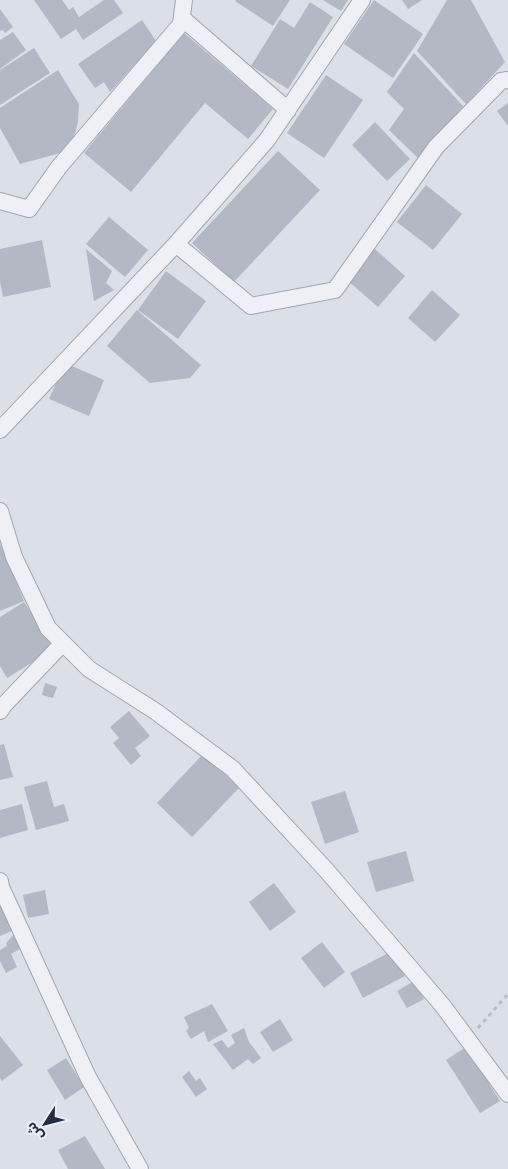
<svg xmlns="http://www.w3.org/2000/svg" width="508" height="1169" viewBox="0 0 508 1169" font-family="'PT Sans','Noto Sans Arabic',sans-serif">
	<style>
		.building { fill: #b2b8c4 }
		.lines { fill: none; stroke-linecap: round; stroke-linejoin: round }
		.street-casing { stroke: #a0a6b1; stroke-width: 18 }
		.path { stroke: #b9bdc5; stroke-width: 3; stroke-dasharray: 4 4; stroke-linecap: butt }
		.street { stroke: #eef0f5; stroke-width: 16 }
	</style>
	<rect width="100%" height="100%" fill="#dbdfe7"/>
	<path class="building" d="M34 0H62L69 10 73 7 79 17 104 0H114L123 13 83 40 76 29 61 39Z
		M236 0H290L273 26 235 1Z
		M323 0H348L341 11Z
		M374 0 423 34 393 78 344 44Z
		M402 0H422L408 9Z
		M447 0H471L505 62 466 104 417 51Z
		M310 2 333 17 288 89 251 66 280 19 294 28Z
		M0 9 13 27 5 33 3 30 0 31Z
		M142 20 156 41 110 92 104 82 95 88 78 64Z
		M13 32 26 50 0 69V40Z
		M184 33 273 109 248 139 205 103 131 192 84 153Z
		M34 48 50 73 0 105V70Z
		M414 53 463 106 419 159 389 130 404 109 387 92Z
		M58 70 79 104 78 121 75 133 69 145 60 153 20 164 0 128V108Z
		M326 75 363 100 324 158 287 133Z
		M508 103V126L497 111Z
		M375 122 410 159 387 181 352 145Z
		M278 151 320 190 234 282 192 243Z
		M426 185 462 214 433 250 397 222Z
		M109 217 148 250 125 277 86 244Z
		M42 240 51 287 3 297 0 282V249Z
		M374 248 405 276 378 307 347 280Z
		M86 249 112 271 106 283 114 290 94 301Z
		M166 271 206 301 178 339 138 310Z
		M432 290 460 315 435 342 408 318Z
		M137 310 201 365 190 378 150 383 107 346Z
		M65 363 104 380 89 416 49 399Z
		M0 544 24 601 0 611Z
		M24 602 54 649 7 678 0 666V617Z
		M45 683 57 687 53 698 42 695Z
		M129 711 150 736 135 748 141 756 131 765 113 743 119 738 110 727Z
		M4 744 13 777 0 780V745Z
		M204 753 239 788 192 837 157 803Z
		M47 781 54 807 64 804 69 821 36 830 24 787Z
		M345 791 359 832 325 844 311 802Z
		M22 804 28 830 0 838V810Z
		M406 851 414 881 376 892 367 862Z
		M274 883 296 912 270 931 249 902Z
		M45 890 49 914 28 918 23 895Z
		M0 901 16 929 0 936Z
		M16 932 24 947 11 954 17 967 6 973 0 961V950L7 946 6 943Z
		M322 942 345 972 324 988 301 958Z
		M392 951 405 976 363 998 350 973Z
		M414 981 424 999 407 1008 397 991Z
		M212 1004 228 1031 208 1042 204 1031 191 1039 186 1031 189 1028 184 1017Z
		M280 1019 293 1040 273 1052 260 1032Z
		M244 1028 249 1042 261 1058 253 1064 248 1059 233 1070 213 1044 222 1040 228 1048 235 1043 231 1035Z
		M0 1036 23 1065 2 1081 0 1078Z
		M466 1047 500 1101 480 1113 446 1060Z
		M66 1058 84 1087 65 1100 47 1070Z
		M189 1071 196 1081 200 1078 207 1089 196 1097 182 1077Z
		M85 1136 105 1169H68L58 1150Z"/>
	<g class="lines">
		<g class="street-casing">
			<path id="street" d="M182 18 288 110
				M0 201 29 209 59 167 181 24 184 0
				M176 244 251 306 335 290 436 147 501 81 508 80
				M0 430 176 244 267 140 362 0
				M0 511 14 557 48 628 89 669 155 711 233 769 327 871 443 1006 508 1094
				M0 711 4 705 63 643
				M0 881 1 887 88 1077 140 1169"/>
		</g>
		<path class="path" d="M478 1028 508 994"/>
		<use href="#street" class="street"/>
	</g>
	<g transform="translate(45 1124) rotate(234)" stroke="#eaeef5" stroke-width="4" paint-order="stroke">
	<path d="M0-4L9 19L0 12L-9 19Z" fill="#242d3e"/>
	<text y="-8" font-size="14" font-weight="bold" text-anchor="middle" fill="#242d3e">ش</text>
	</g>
</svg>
